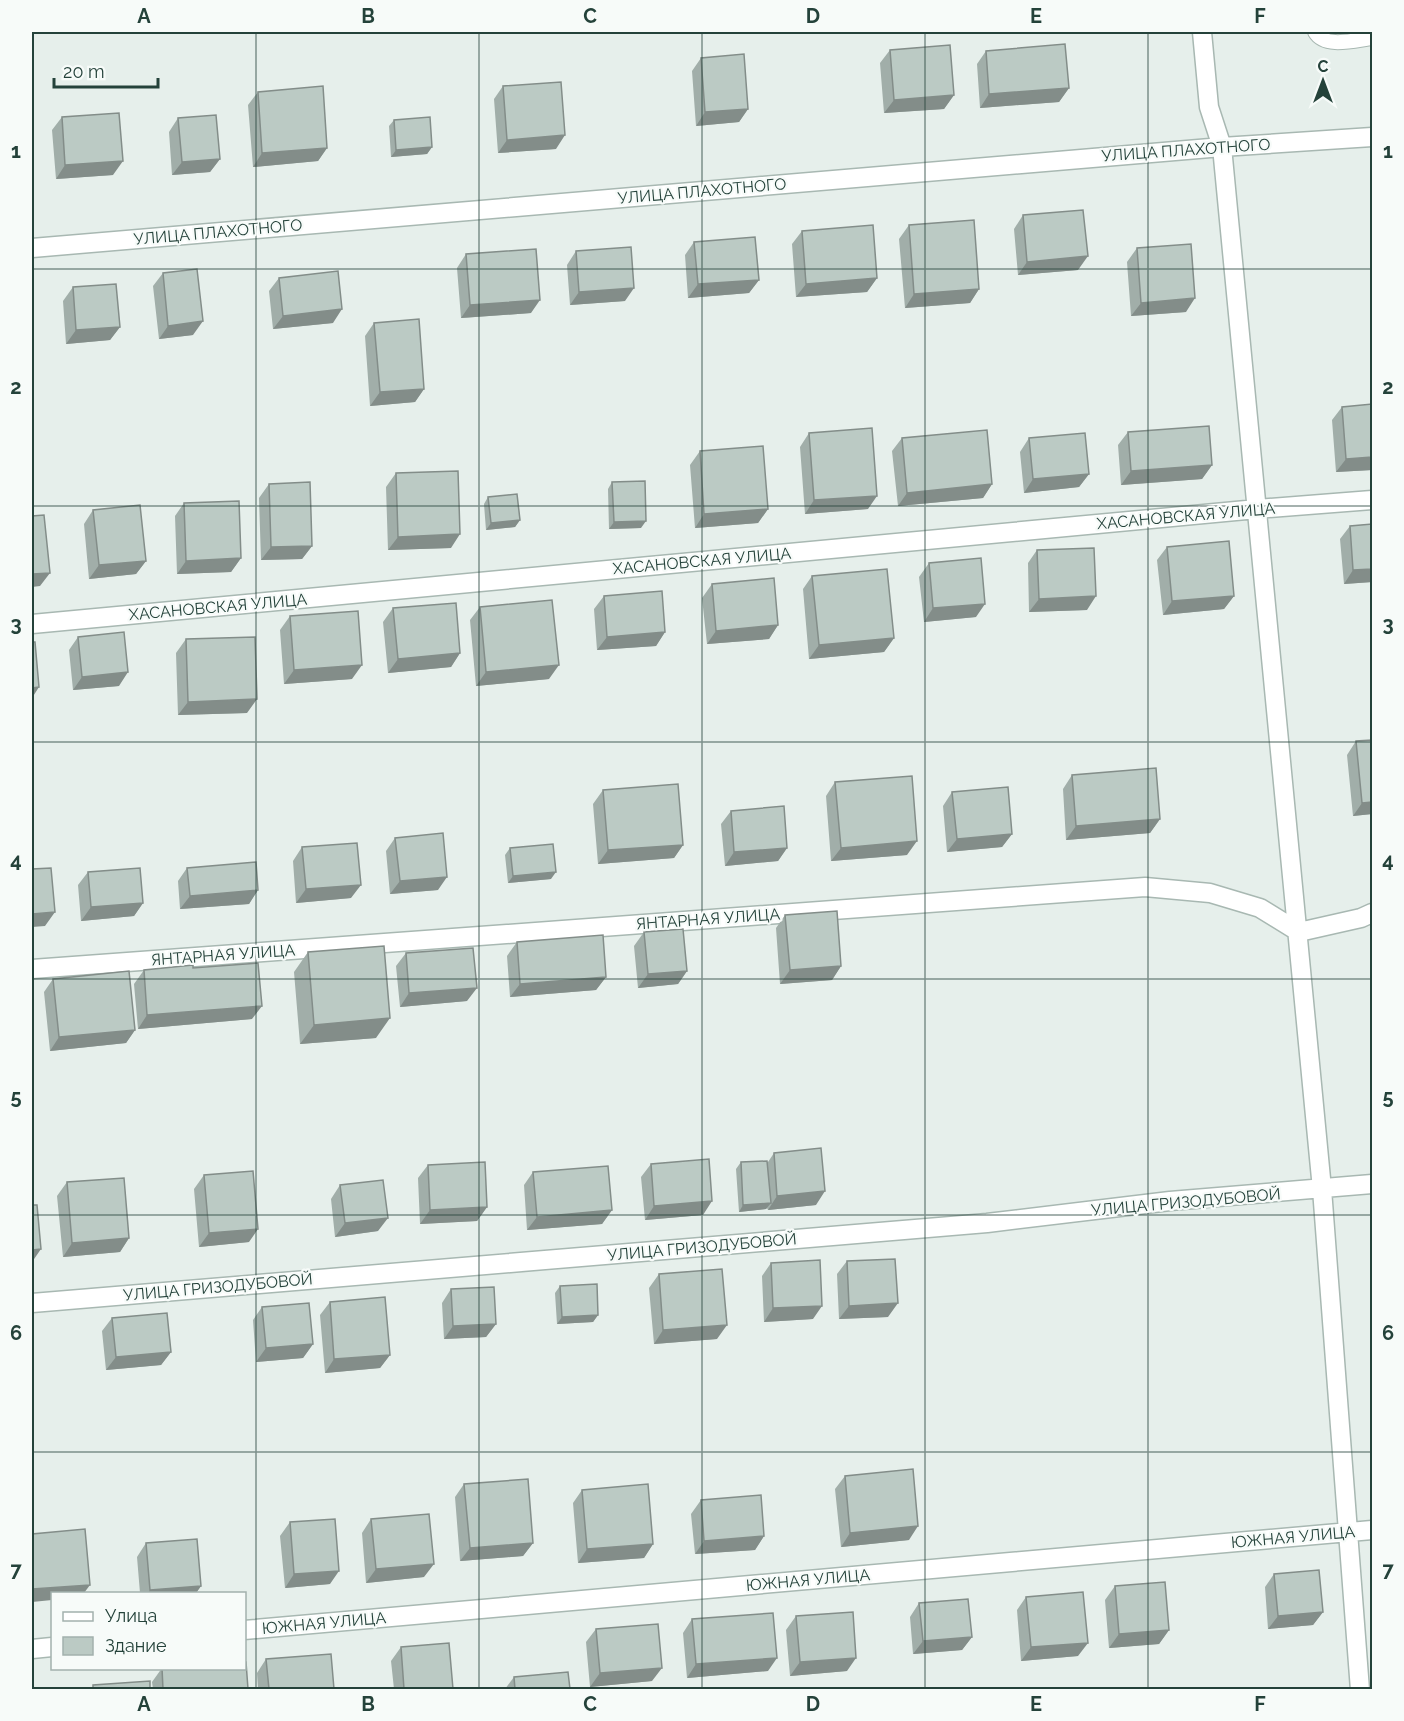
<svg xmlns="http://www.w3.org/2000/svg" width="1404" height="1721" viewBox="0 0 1404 1721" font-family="Raleway,sans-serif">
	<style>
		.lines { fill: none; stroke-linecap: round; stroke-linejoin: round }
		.service-casing { stroke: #a8b8b2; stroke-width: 16 }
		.minor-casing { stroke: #a8b8b2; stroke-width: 21 }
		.service { stroke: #fff; stroke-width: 14 }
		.minor { stroke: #fff; stroke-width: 18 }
		.wall { fill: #a1aea9 }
		.shaded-wall { fill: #838d89 }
		.building { fill: #bbcac4; stroke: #838d89; stroke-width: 1.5 }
		.grid { fill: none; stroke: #24423a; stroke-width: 1.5; stroke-opacity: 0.55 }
		.labels { text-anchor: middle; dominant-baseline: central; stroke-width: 4.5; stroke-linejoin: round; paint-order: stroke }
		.street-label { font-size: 16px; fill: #24423a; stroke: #f7fbf9 }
		.neatline { fill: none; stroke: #24423a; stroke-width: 2 }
		.grid-label { font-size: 20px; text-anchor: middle; font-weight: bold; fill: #24423a }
	</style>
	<rect width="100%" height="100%" fill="#e6efeb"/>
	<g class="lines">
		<g class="service-casing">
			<path id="service" d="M1315 32C1325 49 1355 40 1372 38"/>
		</g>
		<g class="minor-casing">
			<path id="minor" d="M1202 32 1209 107 1222 147 1322 1189 1360 1690
				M32 248 1222 147 1372 137
				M32 624 1257 509 1372 500
				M32 969 1145 887 1210 893 1260 908 1299 932 1361 918 1372 913
				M32 1303 987 1223 1170 1201 1372 1184
				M244 1630 1372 1530
				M32 1649 52 1647"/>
		</g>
		<use href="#service" class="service"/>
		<use href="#minor" class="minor"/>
	</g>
	<path class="wall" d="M890 50 954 95 944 109 884 113 880 63Z
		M986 51 1069 88 1059 102 980 108 977 64Z
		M701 58 748 109 739 122 696 126 692 71Z
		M503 86 556 149 498 153 494 99Z
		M258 92 327 148 318 161 253 167 248 105Z
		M62 117 113 175 56 179 52 130Z
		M178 118 220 159 210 172 172 175 169 132Z
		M394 120 432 147 427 154 391 157 389 126Z
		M1023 215 1078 270 1018 275 1014 229Z
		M909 225 979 289 970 303 905 308 899 239Z
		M802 231 877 278 867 292 796 297 792 244Z
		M694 242 759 280 749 293 688 298 685 255Z
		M1137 248 1186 312 1131 316 1127 262Z
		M576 251 625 301 570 305 567 265Z
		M466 254 531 313 461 318 457 268Z
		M163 273 193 335 159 339 153 286Z
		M279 278 333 323 273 329 269 291Z
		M73 287 120 327 110 340 66 344 63 301Z
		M374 323 424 389 415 402 370 406 365 336Z
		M1342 407 1372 470 1336 472 1332 420Z
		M1128 432 1212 465 1202 479 1121 485 1118 445Z
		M809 433 868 509 805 514 800 447Z
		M902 438 992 484 983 498 898 506 892 451Z
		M1029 438 1089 474 1079 487 1024 493 1020 452Z
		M700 451 768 509 758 523 695 528 690 465Z
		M396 473 451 548 388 550 386 487Z
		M612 482 641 528 609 529 608 489Z
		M269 484 312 546 302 559 261 560 259 498Z
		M488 497 520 520 515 527 486 530 484 504Z
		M184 503 241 558 231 572 177 574 175 516Z
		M93 510 146 561 136 574 89 579 84 524Z
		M1372 524V582L1344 584 1340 539 1350 526Z
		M1167 547 1234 596 1224 609 1163 615 1157 560Z
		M1037 550 1087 610 1029 612 1028 563Z
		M929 563 976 617 924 622 919 577Z
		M812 576 894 638 884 652 809 659 803 589Z
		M712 584 778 625 769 639 707 644 702 598Z
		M604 596 665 632 656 646 597 650 594 609Z
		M480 607 549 679 476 686 470 620Z
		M393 608 460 653 451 667 388 673 383 622Z
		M290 616 352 679 284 684 280 630Z
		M78 637 119 686 73 690 69 650Z
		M186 639 247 713 178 715 176 653Z
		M1356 741 1372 814 1353 816 1347 755Z
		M1072 775 1160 819 1150 833 1066 840 1063 789Z
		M835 782 907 855 831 861 826 796Z
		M603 790 683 845 674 858 598 864 593 804Z
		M952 792 1012 834 1002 847 947 852 943 806Z
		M731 811 787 848 778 861 725 866 721 824Z
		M395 838 438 890 390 894 386 851Z
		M302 847 351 898 296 903 293 861Z
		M510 848 551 879 508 883 505 855Z
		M187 868 258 890 249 904 180 909 178 881Z
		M88 872 143 903 134 916 81 921 78 885Z
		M785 915 841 966 832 980 780 984 776 928Z
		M644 932 687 971 678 984 638 988 634 946Z
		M517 942 606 977 596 990 510 997 507 956Z
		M308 952 376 1038 300 1044 294 972Z
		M406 953 467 1001 400 1007 396 966Z
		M193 968 252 1019 138 1029 134 984 144 970Z
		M53 979 135 1030 126 1043 50 1051 44 992Z
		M774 1153 816 1205 768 1210 767 1208 766 1209 739 1212 736 1169 741 1162H768Z
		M651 1164 703 1215 645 1220 641 1177Z
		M428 1165 487 1207 477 1221 420 1224 418 1178Z
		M533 1172 612 1210 602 1224 527 1230 524 1185Z
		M204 1175 249 1242 199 1247 194 1189Z
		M67 1182 129 1238 120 1252 63 1257 57 1196Z
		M340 1185 378 1231 335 1237 331 1199Z
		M847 1261 888 1317 839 1319 837 1274Z
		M771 1263 813 1319 764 1322 762 1276Z
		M659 1274 717 1339 654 1344 649 1288Z
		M560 1286 598 1315 593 1322 557 1324 555 1293Z
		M451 1289 496 1324 486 1337 444 1339 442 1303Z
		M330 1302 390 1355 380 1368 325 1373 320 1315Z
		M262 1307 313 1344 303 1358 256 1362 253 1320Z
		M112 1318 171 1352 161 1365 106 1370 102 1331Z
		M845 1476 909 1540 841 1547 835 1489Z
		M464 1484 533 1543 523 1556 460 1561 455 1497Z
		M582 1490 653 1544 644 1558 578 1563 573 1503Z
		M701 1500 764 1536 755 1550 695 1554 691 1514Z
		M371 1519 424 1577 366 1583 362 1533Z
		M290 1522 330 1584 285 1588 280 1536Z
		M146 1543 201 1586 196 1593H140L137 1557Z
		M1274 1574 1323 1612 1313 1625 1268 1629 1265 1587Z
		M1115 1586 1169 1630 1159 1644 1109 1648 1105 1600Z
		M1026 1597 1078 1656 1021 1661 1017 1610Z
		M919 1603 972 1637 962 1650 913 1654 910 1617Z
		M796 1616 847 1671 790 1676 786 1630Z
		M692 1619 768 1671 687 1678 683 1633Z
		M596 1629 652 1681 590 1687 586 1642Z
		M401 1647 453 1689H394L391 1661Z
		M266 1659 334 1689H258L257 1673Z
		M162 1668 248 1689H153L152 1682Z
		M514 1677 570 1689H505Z"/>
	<path class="shaded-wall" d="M1069 88 1059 102 980 108 989 94Z
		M954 95 944 109 884 113 894 100Z
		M748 109 739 122 696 126 705 112Z
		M565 135 556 149 498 153 507 140Z
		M432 147 427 154 391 157 396 150Z
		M327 148 318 161 253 167 262 153Z
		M220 159 210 172 172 175 182 162Z
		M123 161 113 175 56 179 65 165Z
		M1088 256 1078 270 1018 275 1027 262Z
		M877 278 867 292 796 297 806 284Z
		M759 280 749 293 688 298 698 284Z
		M634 288 625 301 570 305 579 292Z
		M979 289 970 303 905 308 914 294Z
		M1195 298 1186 312 1131 316 1141 303Z
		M540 300 531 313 461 318 470 305Z
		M342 309 333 323 273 329 283 316Z
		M203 321 193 335 159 339 168 326Z
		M120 327 110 340 66 344 76 330Z
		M424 389 415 402 370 406 380 392Z
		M1372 457V470L1336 472 1346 459Z
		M1212 465 1202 479 1121 485 1131 471Z
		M1089 474 1079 487 1024 493 1033 479Z
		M992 484 983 498 898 506 907 493Z
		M877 496 868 509 805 514 814 500Z
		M768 509 758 523 695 528 704 514Z
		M520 520 515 527 486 530 491 523Z
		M646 521 641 528 609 529 614 522Z
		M460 534 451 548 388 550 398 537Z
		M312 546 302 559 261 560 271 547Z
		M241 558 231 572 177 574 186 561Z
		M146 561 136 574 89 579 99 565Z
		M1372 569V582L1344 584 1353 570Z
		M50 573 40 586 32 587V574Z
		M1096 596 1087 610 1029 612 1039 599Z
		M1234 596 1224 609 1163 615 1172 601Z
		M985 604 976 617 924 622 933 608Z
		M778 625 769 639 707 644 716 631Z
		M665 632 656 646 597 650 607 637Z
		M894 638 884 652 809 659 819 645Z
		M460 653 451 667 388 673 398 659Z
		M362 665 352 679 284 684 294 670Z
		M559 665 549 679 476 686 486 672Z
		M128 672 119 686 73 690 82 677Z
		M39 687 32 698V688Z
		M257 699 247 713 178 715 188 702Z
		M1372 802V814L1353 816 1362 803Z
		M1160 819 1150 833 1066 840 1076 826Z
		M1012 834 1002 847 947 852 957 839Z
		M917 841 907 855 831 861 841 848Z
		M683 845 674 858 598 864 608 850Z
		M787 848 778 861 725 866 734 852Z
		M556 872 551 879 508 883 513 876Z
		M447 877 438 890 390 894 400 881Z
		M361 885 351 898 296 903 306 889Z
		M258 890 249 904 180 909 190 896Z
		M143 903 134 916 81 921 91 907Z
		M55 912 45 926 32 927V914Z
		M841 966 832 980 780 984 790 970Z
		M687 971 678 984 638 988 648 974Z
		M606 977 596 990 510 997 520 984Z
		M477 988 467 1001 400 1007 409 993Z
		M262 1006 252 1019 138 1029 147 1015Z
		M390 1018 376 1038 300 1044 314 1025Z
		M135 1030 126 1043 50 1051 59 1037Z
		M825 1191 816 1205 768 1210 777 1196Z
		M712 1201 703 1215 645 1220 654 1206Z
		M771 1203 766 1209 739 1212 743 1205Z
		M487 1207 477 1221 420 1224 430 1210Z
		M612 1210 602 1224 527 1230 537 1217Z
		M388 1218 378 1231 335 1237 345 1223Z
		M258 1229 249 1242 199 1247 209 1233Z
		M129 1238 120 1252 63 1257 72 1243Z
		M41 1249 32 1262V1250Z
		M898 1303 888 1317 839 1319 849 1306Z
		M822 1306 813 1319 764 1322 773 1308Z
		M598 1315 593 1322 557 1324 562 1317Z
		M496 1324 486 1337 444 1339 453 1326Z
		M727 1325 717 1339 654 1344 663 1330Z
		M313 1344 303 1358 256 1362 266 1348Z
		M171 1352 161 1365 106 1370 116 1357Z
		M390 1355 380 1368 325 1373 334 1359Z
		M918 1526 909 1540 841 1547 850 1533Z
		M764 1536 755 1550 695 1554 704 1541Z
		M533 1543 523 1556 460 1561 470 1548Z
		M653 1544 644 1558 578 1563 587 1549Z
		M434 1564 424 1577 366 1583 376 1569Z
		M339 1571 330 1584 285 1588 294 1574Z
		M90 1585 84 1593H52V1600L32 1602V1589Z
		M201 1586 196 1593H148L150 1590Z
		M1323 1612 1313 1625 1268 1629 1278 1616Z
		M1169 1630 1159 1644 1109 1648 1119 1634Z
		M972 1637 962 1650 913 1654 923 1641Z
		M1088 1643 1078 1656 1021 1661 1031 1647Z
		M777 1658 768 1671 687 1678 696 1664Z
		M856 1658 847 1671 790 1676 800 1662Z
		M662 1668 652 1681 590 1687 600 1673Z"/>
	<path class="building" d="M1065 44 1069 88 989 94 986 51Z
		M950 45 954 95 894 100 890 50Z
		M744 54 748 109 705 112 701 58Z
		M561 82 565 135 507 140 503 86Z
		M323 86 327 148 262 153 258 92Z
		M119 113 123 161 65 165 62 117Z
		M216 115 220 159 182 162 178 118Z
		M430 117 432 147 396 150 394 120Z
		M1083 210 1088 256 1027 262 1023 215Z
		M974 220 979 289 914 294 909 225Z
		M873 225 877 278 806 284 802 231Z
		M755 237 759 280 698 284 694 242Z
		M1191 244 1195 298 1141 303 1137 248Z
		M631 247 634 288 579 292 576 251Z
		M536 249 540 300 470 305 466 254Z
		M197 269 203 321 168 326 163 273Z
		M338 271 342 309 283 316 279 278Z
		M116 284 120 327 76 330 73 287Z
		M419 319 424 389 380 392 374 323Z
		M1372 404V457L1346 459 1342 407Z
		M1209 426 1212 465 1131 471 1128 432Z
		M872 428 877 496 814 500 809 433Z
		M987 430 992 484 907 493 902 438Z
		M1085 433 1089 474 1033 479 1029 438Z
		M763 446 768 509 704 514 700 451Z
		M458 471 460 534 398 537 396 473Z
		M645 481 646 521 614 522 612 482Z
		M310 482 312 546 271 547 269 484Z
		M517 494 520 520 491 523 488 497Z
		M239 501 241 558 186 561 184 503Z
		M140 505 146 561 99 565 93 510Z
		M44 515 50 573 32 574V516Z
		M1372 524V569L1353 570 1350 526Z
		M1229 541 1234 596 1172 601 1167 547Z
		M1094 548 1096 596 1039 599 1037 550Z
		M981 558 985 604 933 608 929 563Z
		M887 569 894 638 819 645 812 576Z
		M774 578 778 625 716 631 712 584Z
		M662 591 665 632 607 637 604 596Z
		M552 600 559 665 486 672 480 607Z
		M456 603 460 653 398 659 393 608Z
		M358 611 362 665 294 670 290 616Z
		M124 632 128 672 82 677 78 637Z
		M255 637 257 699 188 702 186 639Z
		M32 642H35L39 687 32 688Z
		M1372 740V802L1362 803 1356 741Z
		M1156 768 1160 819 1076 826 1072 775Z
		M912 776 917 841 841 848 835 782Z
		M678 784 683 845 608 850 603 790Z
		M1008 787 1012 834 957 839 952 792Z
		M784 806 787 848 734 852 731 811Z
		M443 833 447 877 400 881 395 838Z
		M357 843 361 885 306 889 302 847Z
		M553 844 556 872 513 876 510 848Z
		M256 862 258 890 190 896 187 868Z
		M51 868 55 912 32 914V869Z
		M140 868 143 903 91 907 88 872Z
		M837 911 841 966 790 970 785 915Z
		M683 929 687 971 648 974 644 932Z
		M603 935 606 977 520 984 517 942Z
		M384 946 390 1018 314 1025 308 952Z
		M473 948 477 988 409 993 406 953Z
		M258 963 262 1006 147 1015 144 970 193 965V968Z
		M129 971 135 1030 59 1037 53 979Z
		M821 1148 825 1191 777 1196 774 1153Z
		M709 1159 712 1201 654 1206 651 1164Z
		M767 1161 771 1203 743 1205 741 1162Z
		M485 1162 487 1207 430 1210 428 1165Z
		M608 1166 612 1210 537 1217 533 1172Z
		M253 1171 258 1229 209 1233 204 1175Z
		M124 1178 129 1238 72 1243 67 1182Z
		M383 1180 388 1218 345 1223 340 1185Z
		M32 1205H37L41 1249 32 1250Z
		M895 1259 898 1303 849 1306 847 1261Z
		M820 1260 822 1306 773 1308 771 1263Z
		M722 1269 727 1325 663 1330 659 1274Z
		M597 1284 598 1315 562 1317 560 1286Z
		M494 1287 496 1324 453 1326 451 1289Z
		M385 1297 390 1355 334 1359 330 1302Z
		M309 1303 313 1344 266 1348 262 1307Z
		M167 1313 171 1352 116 1357 112 1318Z
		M913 1469 918 1526 850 1533 845 1476Z
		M528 1479 533 1543 470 1548 464 1484Z
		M648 1484 653 1544 587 1549 582 1490Z
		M761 1495 764 1536 704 1541 701 1500Z
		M429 1514 434 1564 376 1569 371 1519Z
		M335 1519 339 1571 294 1574 290 1522Z
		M85 1529 90 1585 32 1589V1534Z
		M197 1539 201 1586 150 1590 146 1543Z
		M1319 1570 1323 1612 1278 1616 1274 1574Z
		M1165 1582 1169 1630 1119 1634 1115 1586Z
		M1083 1592 1088 1643 1031 1647 1026 1597Z
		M968 1599 972 1637 923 1641 919 1603Z
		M853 1612 856 1658 800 1662 796 1616Z
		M773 1613 777 1658 696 1664 692 1619Z
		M658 1624 662 1668 600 1673 596 1629Z
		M449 1643 453 1689H404L401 1647Z
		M331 1654 334 1689H269L266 1659Z
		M244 1662H246L248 1689H163L162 1668H244Z
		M568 1672 570 1689H515L514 1677Z
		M150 1681V1689H93V1685Z"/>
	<path class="grid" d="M256 32V1690M479 32V1690M702 32V1690M925 32V1690M1148 32V1690M32 269H1372M32 506H1372M32 742H1372M32 979H1372M32 1215H1372M32 1452H1372"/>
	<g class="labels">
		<g class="street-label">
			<text transform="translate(1186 150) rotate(-4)">УЛИЦА ПЛАХОТНОГО</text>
			<text transform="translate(702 191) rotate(-5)">УЛИЦА ПЛАХОТНОГО</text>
			<text transform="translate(218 232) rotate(-5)">УЛИЦА ПЛАХОТНОГО</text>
			<text transform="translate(1186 516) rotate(-5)">ХАСАНОВСКАЯ УЛИЦА</text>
			<text transform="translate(702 561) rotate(-5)">ХАСАНОВСКАЯ УЛИЦА</text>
			<text transform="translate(218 607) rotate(-5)">ХАСАНОВСКАЯ УЛИЦА</text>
			<text transform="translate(708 919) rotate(-4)">ЯНТАРНАЯ УЛИЦА</text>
			<text transform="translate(223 955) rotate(-4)">ЯНТАРНАЯ УЛИЦА</text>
			<text transform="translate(1186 1202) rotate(-5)">УЛИЦА ГРИЗОДУБОВОЙ</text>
			<text transform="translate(702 1247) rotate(-5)">УЛИЦА ГРИЗОДУБОВОЙ</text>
			<text transform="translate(218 1287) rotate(-5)">УЛИЦА ГРИЗОДУБОВОЙ</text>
			<text transform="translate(1293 1537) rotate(-5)">ЮЖНАЯ УЛИЦА</text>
			<text transform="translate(808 1580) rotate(-5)">ЮЖНАЯ УЛИЦА</text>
			<text transform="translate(324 1623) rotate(-5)">ЮЖНАЯ УЛИЦА</text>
		</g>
	</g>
	<rect width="1404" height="1721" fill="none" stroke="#f7fbf9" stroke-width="66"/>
	<rect x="51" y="1592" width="195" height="78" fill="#f7fbf9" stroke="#a3b1ad" stroke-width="1.5"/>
	<rect x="63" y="1612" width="30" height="9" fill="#ffffff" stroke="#a3b1ad" stroke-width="1.5"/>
	<text x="105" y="1622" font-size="18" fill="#24423a">Улица</text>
	<rect x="63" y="1637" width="30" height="18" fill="#bbcac4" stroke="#a3b1ad" stroke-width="1.5"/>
	<text x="105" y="1652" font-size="18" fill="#24423a">Здание</text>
	<g transform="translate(1323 81)" stroke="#f7fbf9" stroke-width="4.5" paint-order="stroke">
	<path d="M0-4.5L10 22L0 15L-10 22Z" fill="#24423a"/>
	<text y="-9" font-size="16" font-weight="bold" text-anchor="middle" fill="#24423a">С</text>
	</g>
	<path d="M54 78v9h104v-9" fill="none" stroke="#24423a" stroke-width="3"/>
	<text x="63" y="78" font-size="18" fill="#24423a" stroke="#f7fbf9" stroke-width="4.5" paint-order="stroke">20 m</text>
	<rect x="33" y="33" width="1338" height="1655" class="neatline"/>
	<g class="grid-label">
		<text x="144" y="23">A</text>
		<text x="368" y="23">B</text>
		<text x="590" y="23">C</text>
		<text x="813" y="23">D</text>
		<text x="1036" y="23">E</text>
		<text x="1260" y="23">F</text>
		<text x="16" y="158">1</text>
		<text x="1388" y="158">1</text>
		<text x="16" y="394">2</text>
		<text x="1388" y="394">2</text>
		<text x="16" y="631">3</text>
		<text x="1388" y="631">3</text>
		<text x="16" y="867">4</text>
		<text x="1388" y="867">4</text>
		<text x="16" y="1104">5</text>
		<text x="1388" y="1104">5</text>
		<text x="16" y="1340">6</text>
		<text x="1388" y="1340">6</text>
		<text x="16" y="1577">7</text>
		<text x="1388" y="1577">7</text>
		<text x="144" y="1711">A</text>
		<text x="368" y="1711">B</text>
		<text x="590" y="1711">C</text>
		<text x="813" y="1711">D</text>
		<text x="1036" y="1711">E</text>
		<text x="1260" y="1711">F</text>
	</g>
</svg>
